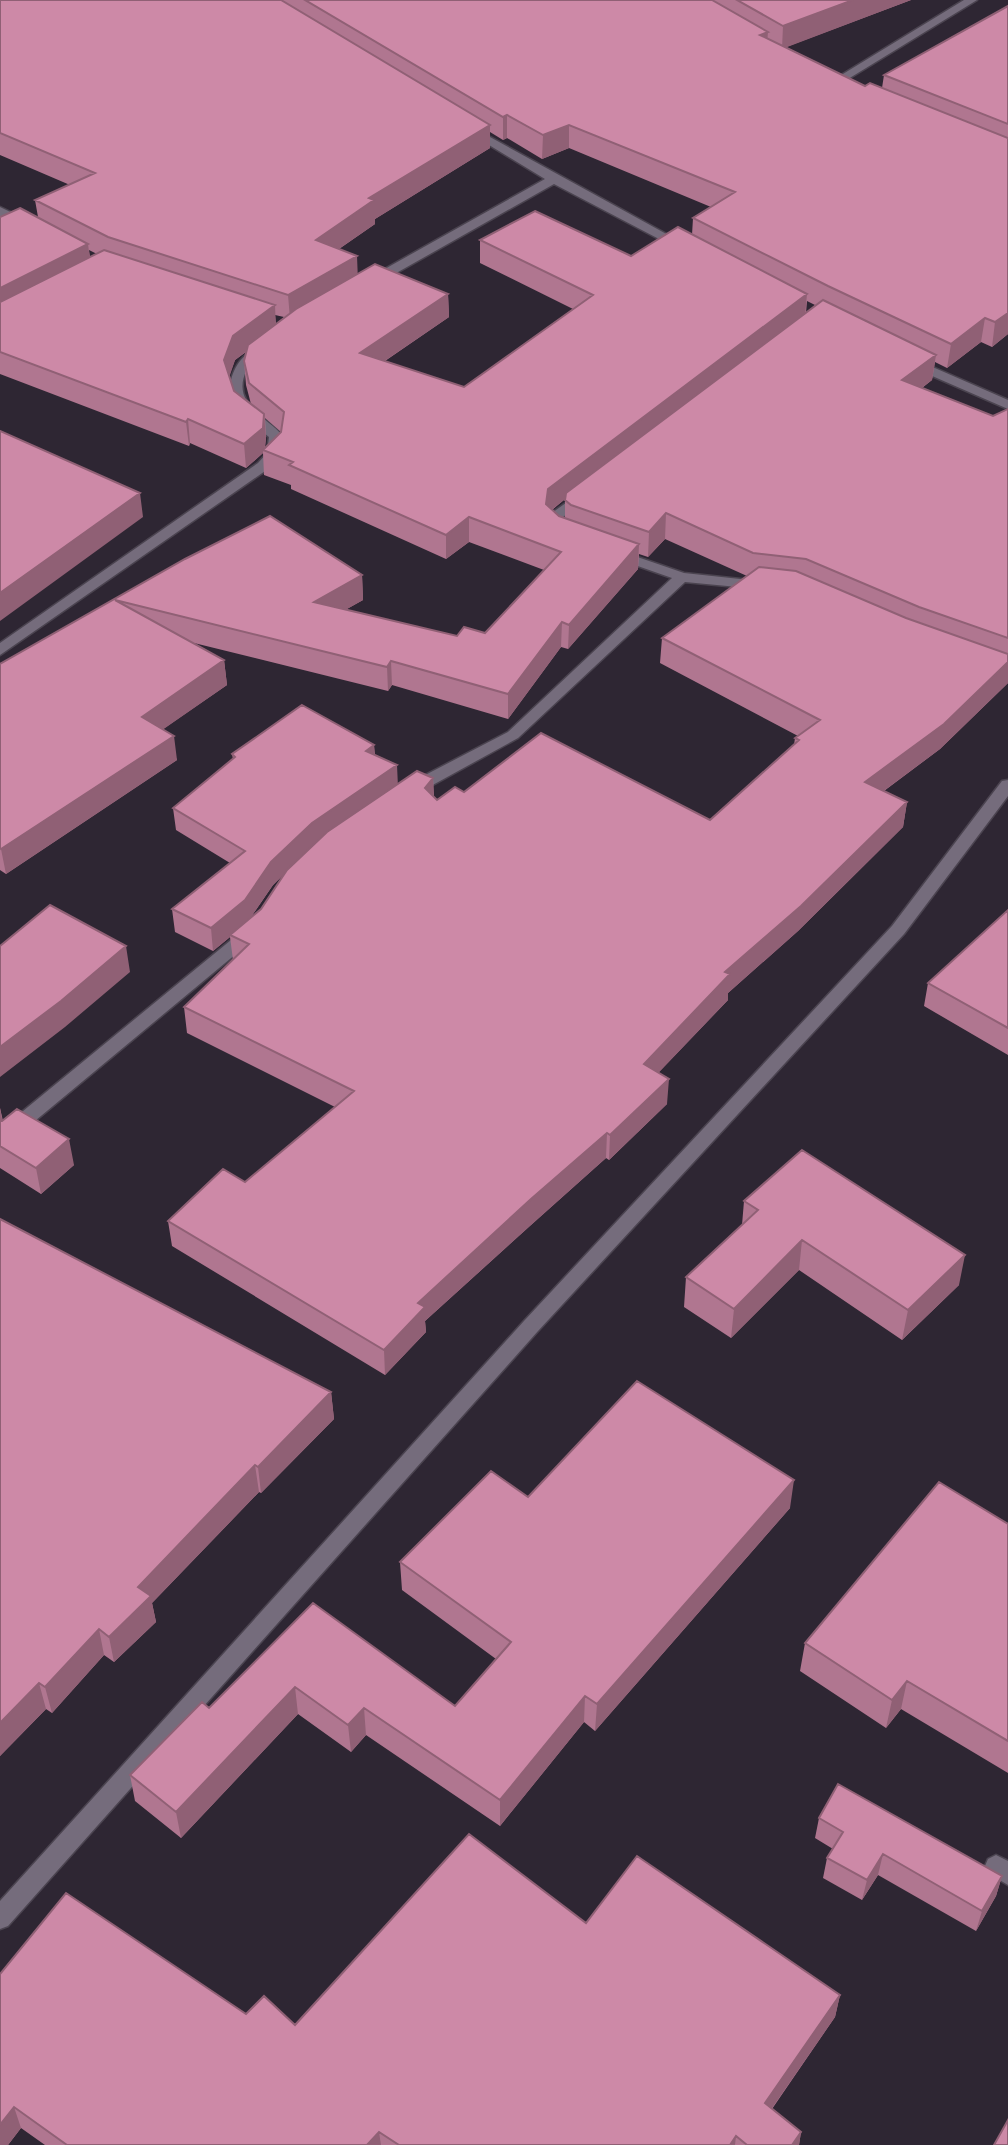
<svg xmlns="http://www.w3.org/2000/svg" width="1008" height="2145" viewBox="0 0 1008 2145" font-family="Poppins,sans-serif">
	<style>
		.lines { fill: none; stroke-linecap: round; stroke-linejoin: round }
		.minor-casing { stroke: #4b4450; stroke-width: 3 }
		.minor { fill: #756c7c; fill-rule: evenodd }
		.wall { fill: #b07690; fill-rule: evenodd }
		.shaded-wall { fill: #906075 }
		.building { fill: #cd89a7; stroke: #906075; stroke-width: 2 }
	</style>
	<rect width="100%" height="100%" fill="#2e2633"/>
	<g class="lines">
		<g class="minor-casing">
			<path id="minor" d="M964 0H977L835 87 825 85Z
				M470 126 690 247 684 251 680 250 554 184 375 285H367V279L545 179 466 131V127Z
				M0 207 31 222 33 225 23 228 0 216Z
				M261 346 267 350C262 356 251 361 247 369 230 404 265 415 283 436L281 454 268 469 0 655V643L258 463 267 453 269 437C260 430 247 422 239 413 219 391 235 354 261 346Z
				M912 358 1008 400V409L907 365V359Z
				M584 490 591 494 589 497 563 517 562 526 568 533 561 537 556 536 548 527 549 515Z
				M617 550 684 573 759 581 766 585 759 589 685 582 518 738 420 792H408L406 788 408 784 508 732 672 578 612 557V551Z
				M1008 780V796L904 934 538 1331 8 1926 0 1929V1901L524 1321 892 926 1002 781Z
				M248 929 254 931 256 935 254 939 6 1145 0 1147V1130L242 931Z
				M996 1855 1008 1861V1885L988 1873 985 1866 988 1859Z"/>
		</g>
		<use href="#minor" class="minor"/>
	</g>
	<path class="wall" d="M0 0H911L786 47 865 86 882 88 884 75 1008 6V334L992 347 981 342 947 368 935 362 932 380 922 388 993 416 1008 409V683L940 749 884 791 907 802 903 827 798 931 728 993V1000L658 1073 667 1104 609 1160 606 1158 531 1225 425 1321 426 1332 385 1375 172 1246 168 1221 245 1182 335 1107 187 1033 184 1007 233 960 230 937 213 951 175 932 172 909 230 863 176 830 173 808 233 759 232 754 374 745 375 755 397 784 433 778 434 797 437 800 464 792 710 820 794 745 795 738 798 736 660 663 662 638 747 576 665 539 648 557 639 554 638 569 568 649 561 647 508 719 392 685 388 691 194 643 224 660 227 685 163 729 177 760 6 874 0 870V664L185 559 362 575 363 600 345 610 457 636 485 633 544 570 469 542 446 559 291 489V485L264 475 263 453 246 468 190 443 189 446 0 374V217H38L35 200 70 185 0 155ZM490 132 503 140 507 138 542 159 569 148 711 207 693 218 692 235 631 256 480 240V263L573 309 464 387 385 361 449 317 448 294 358 274 339 249 375 224V219L490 148ZM89 250 97 254 90 257ZM807 301 815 305 806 313ZM275 315 284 317 276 324ZM246 352 244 361 246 385 251 404 234 391 229 376 235 360ZM265 418 281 432 265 448 266 438ZM565 499V518L559 516 552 510ZM285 873 261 909 251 917 273 885Z
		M1008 910V1055L924 1006 928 983Z
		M0 1108 3 1121 74 1165 41 1194 0 1168Z
		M744 1201 959 1285 902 1340 799 1270 731 1338 684 1307 686 1277 742 1225Z
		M0 1219 331 1392 334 1419 261 1493 259 1492 152 1603 156 1622 114 1662 104 1655 52 1713 46 1709 0 1756Z
		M528 1497 790 1508 595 1731 584 1722 500 1826 366 1735 351 1752 298 1714 181 1838 135 1801 130 1775 209 1708 313 1603 455 1706 496 1659 402 1590 400 1562Z
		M1008 1524V1773L901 1709 886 1728 800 1671 805 1643Z
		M819 1818 1002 1876 996 1896 976 1931 878 1875 862 1900 823 1878 827 1858 833 1849 815 1838Z
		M586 1923 840 1995 835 2017 772 2109 801 2132 799 2145H45L21 2128 8 2145 0 1974 246 2014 295 2025Z"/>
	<path class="shaded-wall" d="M853 0H911L782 49 783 26Z
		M768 32 766 55 760 35Z
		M507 115V138L503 140V117Z
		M490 125V148L375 219V224L317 264 316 240 369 198Z
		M569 125V148L542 159 543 135Z
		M88 244 91 267 0 313V288Z
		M357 256 358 281 290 319 288 295Z
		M448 294 449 317 361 377 360 353Z
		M807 294 805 317 547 513 546 504 548 489Z
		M275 305 276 329 235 360 227 384 224 360 233 336Z
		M1008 313V334L992 347 995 322Z
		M985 318 981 342 947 368 951 344Z
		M936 355 932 380 899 405 902 380Z
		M264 414 266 438 264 452 263 450V453L246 468 244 444Z
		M188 419 190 443 189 446 186 422Z
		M140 493 143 517 0 621V593Z
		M666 513 665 539 648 557 649 532Z
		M469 517V542L446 559V535Z
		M639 544 638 569 568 649 569 625Z
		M362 575 363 600 315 627 314 602Z
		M562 622 561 647 508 719V694Z
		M224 660 227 685 145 742 142 717Z
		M391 661 392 685 388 691 387 667Z
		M1008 662V683L940 749 862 807 865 782Z
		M174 736 177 760 6 874 1 849Z
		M374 745 375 767 366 751Z
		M397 765 398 787 313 846 273 885 247 923 230 935V937L213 951 211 928 271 862 312 823Z
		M433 778 434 804 425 788Z
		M907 802 903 827 798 931 728 993V1000L642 1090 644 1064 725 972Z
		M126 946 130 972 65 1027 0 1077V1047Z
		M669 1079 667 1104 609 1160 610 1135Z
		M0 1108 3 1124 0 1127Z
		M607 1133 606 1158 531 1225 425 1321 426 1332 385 1375 384 1350 418 1303 531 1199Z
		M69 1139 74 1165 41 1194 36 1168Z
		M802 1240 799 1270 731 1338 734 1309Z
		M965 1255 959 1285 902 1340 908 1310Z
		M331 1392 334 1419 261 1493 258 1467Z
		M255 1465 259 1492 152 1603 156 1622 114 1662 109 1637 138 1587Z
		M794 1480 790 1508 595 1731 597 1704Z
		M99 1629 104 1655 52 1713 45 1687Z
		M907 1681 901 1709 886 1728 892 1700Z
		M39 1683 46 1709 0 1756V1723Z
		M295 1687 298 1714 181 1838 176 1812Z
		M585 1696 584 1722 500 1826V1800Z
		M364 1708 366 1735 351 1752 348 1725Z
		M883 1854 878 1875 862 1900 867 1880Z
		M1002 1876 996 1896 976 1931 982 1911Z
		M840 1995 835 2017 761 2124 765 2103Z
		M14 2107 21 2128 8 2145H0V2125Z
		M379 2132 381 2145H367Z
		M801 2132 799 2145H792Z
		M736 2136 735 2145H730Z"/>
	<path class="building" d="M0 0H281L490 125 369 198 374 200 316 240 357 256 288 295 108 237 35 200 95 173 0 133Z
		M305 0H712L768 32 760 35 865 86 870 83 1008 138V313L995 322 985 318 951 344 828 286 693 218 735 192 569 125 543 135 507 115 503 117Z
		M737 0H853L783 26Z
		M1008 6V124L884 75Z
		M20 208 88 244 0 288V217Z
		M535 211 631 256 678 227 807 294 548 489 546 504 559 516 639 544 569 625 562 622 508 694 391 661 387 667 115 600 224 660 142 717 174 736 1 849 0 848V664L185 559 270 516 362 575 314 602 457 636 464 627 485 633 561 552 469 517 446 535 289 465 293 462 263 450 281 432 284 412 249 383 244 361 248 345 296 309 375 264 448 294 360 353 464 387 593 295 480 240Z
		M104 250 275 305 233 336 224 360 234 391 264 414 263 428 244 444 188 419 186 422 0 352V302Z
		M823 300 936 355 902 380 993 416 1008 409V638L919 607 806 559 753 553 666 513 649 532 571 505 565 500 566 493Z
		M0 431 140 493 0 593Z
		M759 567 796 571 906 618 1008 654V662L944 724 865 782 907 802 801 906 725 972 730 974 644 1064 669 1079 610 1135 607 1133 531 1199 418 1303 425 1307 384 1350 168 1221 223 1169 245 1182 354 1091 184 1007 249 944 230 935 261 909 287 870 327 832 417 771 433 778 425 788 437 800 455 787 464 792 541 733 710 820 799 740 795 738 820 720 662 638Z
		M302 705 374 745 366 751 397 765 312 823 271 862 245 900 211 928 172 909 245 851 173 808 235 757 232 754Z
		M50 905 126 946 61 1001 0 1047V946Z
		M1008 910V1028L928 983Z
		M17 1109 69 1139 36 1168 0 1146V1121H2Z
		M802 1150 965 1255 908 1310 802 1240 734 1309 686 1277 758 1210 744 1201Z
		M0 1219 331 1392 258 1467 255 1465 138 1587 151 1596 109 1637 99 1629 45 1687 39 1683 0 1723Z
		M637 1381 794 1480 597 1704 585 1696 500 1800 364 1708 348 1725 295 1687 176 1812 130 1775 202 1702 209 1708 313 1603 455 1706 511 1642 400 1562 491 1471 528 1497Z
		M939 1482 1008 1524V1741L907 1681 892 1700 805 1643Z
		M838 1784 1002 1876 982 1911 883 1854 867 1880 827 1858 843 1832 819 1818Z
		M469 1834 586 1923 637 1856 840 1995 765 2103 801 2132 792 2145H747L736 2136 730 2145H399L379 2132 367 2145H67L14 2107 0 2125V1974L66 1893 246 2014 264 1996 295 2025Z
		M1008 2120V2145H994Z"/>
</svg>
